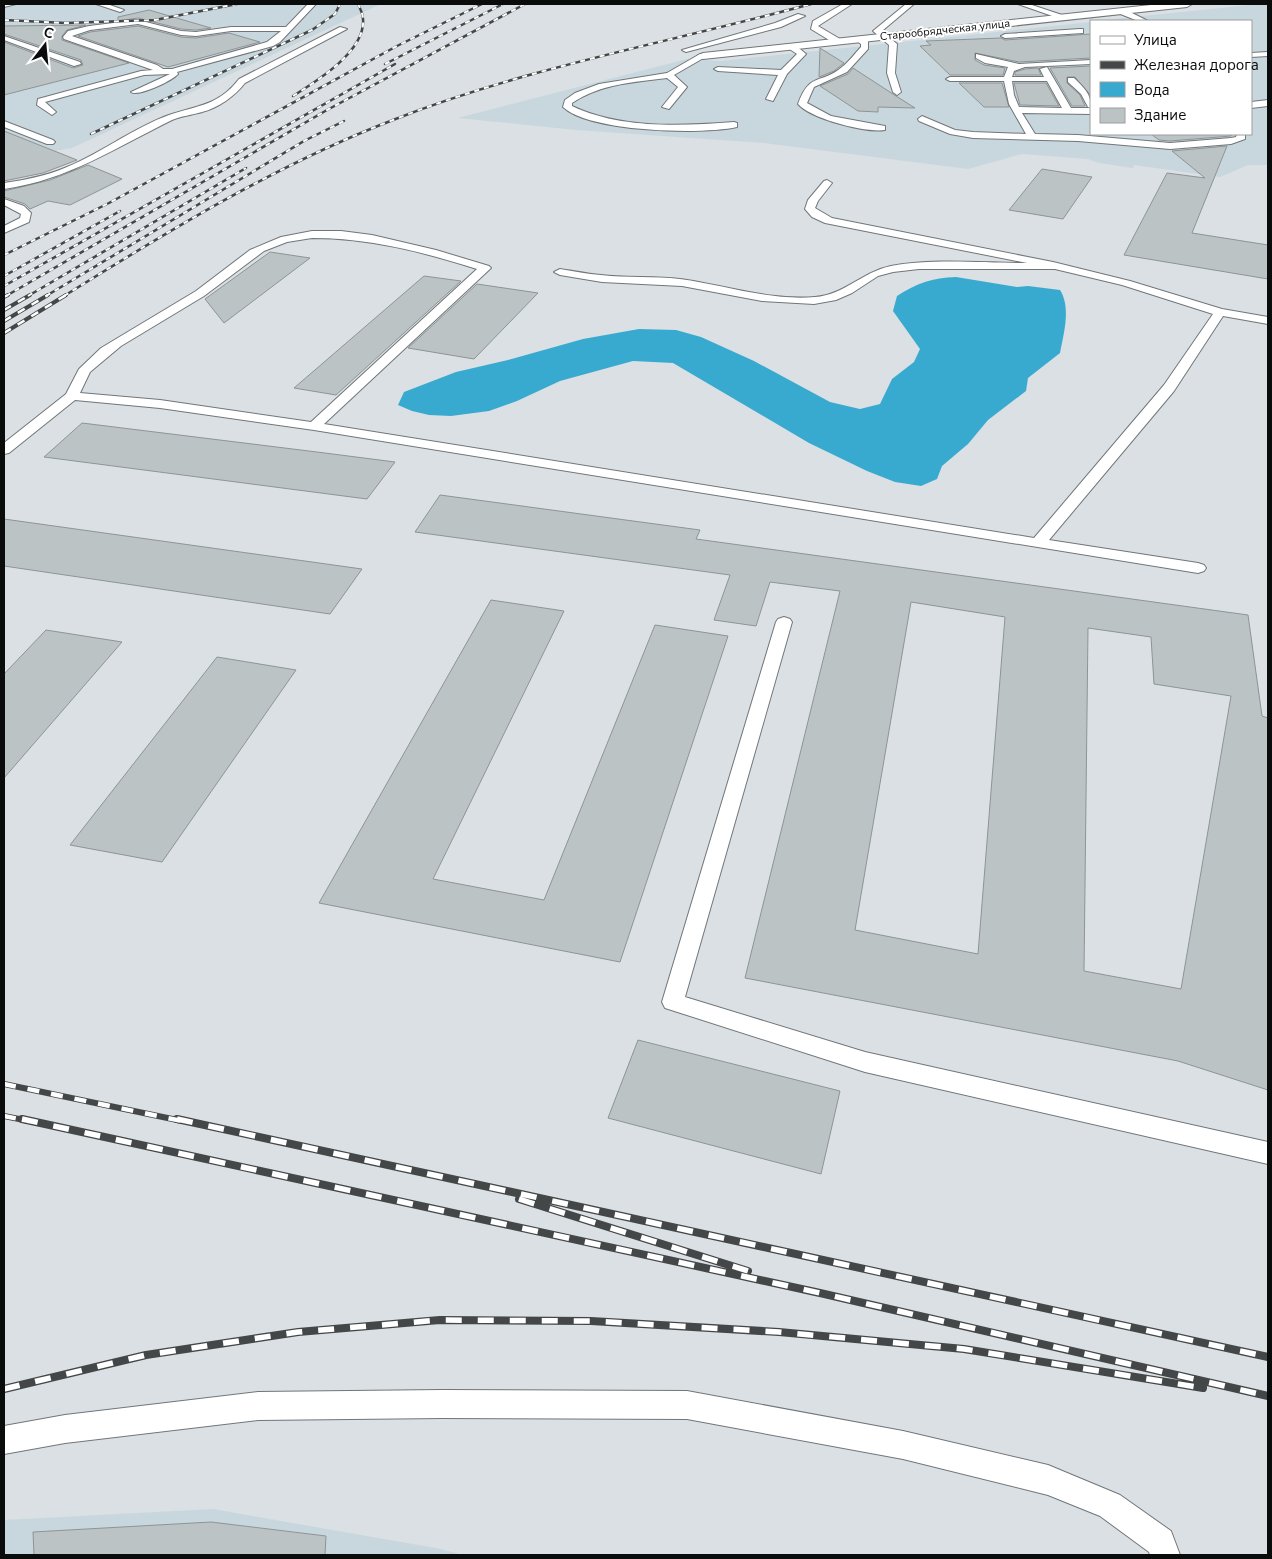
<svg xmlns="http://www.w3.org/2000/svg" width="1272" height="1559" viewBox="0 0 1272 1559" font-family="'Nunito Sans',sans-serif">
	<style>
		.built { fill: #c8d7dd }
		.water { fill: #39aacf }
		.building { fill: #bcc3c5; stroke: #8e9496; fill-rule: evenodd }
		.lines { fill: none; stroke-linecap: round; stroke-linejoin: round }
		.service-casing { stroke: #707679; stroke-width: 2 }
		.minor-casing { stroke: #707679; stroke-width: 2 }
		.service { fill: #fff; fill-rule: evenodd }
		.minor { fill: #fff; fill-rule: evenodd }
		.rail-far3-casing { stroke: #444748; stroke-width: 2.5 }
		.rail-far2-casing { stroke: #444748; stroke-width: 4 }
		.rail-far1-casing { stroke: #444748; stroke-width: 6 }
		.rail-casing { stroke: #444748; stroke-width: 8 }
		.rail-far3 { stroke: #fff; stroke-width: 2; stroke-dasharray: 5; stroke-linecap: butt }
		.rail-far2 { stroke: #fff; stroke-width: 2.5; stroke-dasharray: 8; stroke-linecap: butt }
		.rail-far1 { stroke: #fff; stroke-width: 4.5; stroke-dasharray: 12; stroke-linecap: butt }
		.rail { stroke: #fff; stroke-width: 5.5; stroke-dasharray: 16; stroke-linecap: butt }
		.labels { text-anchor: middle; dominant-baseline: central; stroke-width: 4; stroke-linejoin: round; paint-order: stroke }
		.far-street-label { font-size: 11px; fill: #0a0c0c; stroke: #fff }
	</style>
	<rect width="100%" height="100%" fill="#dae0e3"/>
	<path class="built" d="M4 4H381L72 148 54 151 4 165Z
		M1260 4H1268V165H1248L1220 177 1134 165 1133 168 1099 163 1088 159 1022 154 968 169 764 143 576 130 458 118 687 59 722 61 1091 22V134H1251V21H1094Z
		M213 1509 441 1549 463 1555H4V1520Z"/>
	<path class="water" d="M956 277 1017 287 1028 286 1060 290C1071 307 1064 333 1060 353L1028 378 1026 391 988 420 968 444 942 466 937 479 921 486 895 482 867 471 809 443 673 363 633 361 560 381 517 401 489 411 451 416 429 415 412 411 398 405 404 392 456 372 508 360 583 339 639 329 676 330 701 337 754 361 830 402 860 409 880 404 892 379 914 362 920 349 893 311 897 296C917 283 932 278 956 277Z"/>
	<path class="building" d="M149 10 211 28 196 30 181 29 138 18 118 21V17Z
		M86 25 67 30 62 36V40L129 63 4 95V42L73 68 83 65 81 60 4 34V26Z
		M138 26 181 37 196 38 229 33 260 42 168 67 78 36 90 32Z
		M1091 34V58L1019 62 975 53V60L984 65 1005 68 1003 75H950L920 46 931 45 926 41 1001 38 1005 40Z
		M820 48 844 63 834 71 819 77Z
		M1091 66V96L1075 77H1067V83L1080 95 1085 106H1072L1050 68Z
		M853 68 896 96 915 108 878 107V112L858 111 820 86 848 74Z
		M1038 68 1041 75H1015V72L1025 69Z
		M959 83H1002L1009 107H984Z
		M1014 83H1046L1059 106 1020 105Z
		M4 131 77 160 43 173 4 181Z
		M1151 134H1232L1231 136 1170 141 1159 140Z
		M1227 146 1192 233 1268 245V279L1124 255 1167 173 1205 178 1172 151Z
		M88 165 122 179 70 205 48 201 30 209 25 204 4 197V191L50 180Z
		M1042 169 1092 177 1063 219 1009 210Z
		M270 252 310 258 224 323 205 299Z
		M424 276 461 281 336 395 294 388Z
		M477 284 538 293 474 359 408 348Z
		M82 423 317 452 395 462 367 499 44 457Z
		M440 495 700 530 696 539 1248 615 1262 716 1268 718V1090L1178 1061 745 978 840 591 770 582 756 626 714 620 730 575 415 532ZM911 602 1005 617 978 954 855 930ZM1088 628 1151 637 1154 684 1231 696 1181 989 1084 971Z
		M4 519 362 569 330 614 4 566Z
		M491 600 564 611 433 879 544 900 655 625 728 636 620 962 319 903Z
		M46 630 122 642 4 778V674Z
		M217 657 296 670 162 862 70 845Z
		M638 1040 840 1091 821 1174 608 1118Z
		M211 1522 326 1536 325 1555H34L33 1532Z"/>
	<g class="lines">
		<g class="service-casing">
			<path id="service" d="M4 4H16L4 7Z
				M96 4H107L124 10 120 12Z
				M308 4H316L280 42 273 46 177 72 178 74C172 81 138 97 131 92L170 74 144 75 45 102 56 112 52 115 37 105 38 99 141 71 153 70 64 39 63 37 68 31 89 26 138 20 181 31 196 32 231 27H286ZM138 24 181 35 196 36 231 31H281L267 42 172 69H163L157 65 72 36 90 30Z
				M843 4H852L818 26 840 39V43H834L811 29 813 21Z
				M906 4H914L882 31 897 44 895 73 901 92 897 95 893 92 887 73 889 45 873 31Z
				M1018 4H1029L1068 17 1061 19Z
				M1118 9H1124L1148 21H1138L1118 13Z
				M798 14 805 16 781 27 686 52 682 50 775 23Z
				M340 27 347 29 245 83C235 96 218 108 202 112 192 115 181 116 172 120 115 148 68 180 4 189V183C25 180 46 176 67 167 101 153 135 127 169 115 198 105 218 106 239 79Z
				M1080 29H1083V33L1005 38 1001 36 1005 34Z
				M4 36 80 62 81 64 74 66 4 40Z
				M855 37H861L868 41V49L847 72 814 87 807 103 831 116 885 126V130C866 133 811 119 798 104 810 71 821 85 842 67 849 62 855 53 861 47V44L854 39Z
				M788 44H794L806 54 787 74 773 101 766 99 778 75 718 71 714 69 718 67 781 70 797 54 788 48Z
				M1268 52V56L1251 57V53Z
				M700 54 707 56 674 75 687 87 669 109 662 107 678 87 667 78C634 82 600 84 572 103V106C620 129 681 126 734 122L737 123V127C702 135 589 132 563 107L565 100 575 93 599 84 667 73Z
				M976 54 1019 64 1091 60V64L1025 67 1014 71 1012 77H1044L1040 69 1047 67 1071 108H1091V114L1022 113 1035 134 1078 135 1170 143 1231 138 1236 137 1237 134H1245V139L1231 144 1170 149 1078 141 973 138 950 134 919 121 918 119 922 116 955 130 973 132 1026 134 1009 104 1004 81H950L946 79 950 77H1004L1008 67 985 63 976 58ZM1012 81H1047L1062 108 1019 107 1014 95Z
				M1068 78H1074C1084 88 1091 93 1091 108L1088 107 1081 94 1068 82Z
				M1268 100V106L1251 108V102Z
				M4 121 53 140 55 142 53 144H47L4 127Z
				M827 180 832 183 818 201 815 208 832 218 1053 262 1130 281 1222 309 1268 317V324L1223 316 1174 391 1049 540 1198 563 1204 565 1206 568 1204 571 1198 573 314 430 160 408 75 400 9 453 4 454V443L66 394 79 369 101 348 196 291 250 250 281 237 312 231H341L372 235 436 250 489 266 491 268 324 424 1034 538 1164 385 1213 314 1122 285 1055 269H919L893 272 878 276 852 293 836 300 814 304 762 301 682 286 602 282 560 275 554 272 560 269C574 271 587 274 601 275 627 278 654 276 680 279 725 285 770 301 815 297 844 295 862 272 891 266 931 258 986 263 1027 263L825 223 812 217 805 209 808 200 824 181ZM312 238C370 238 423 252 477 269L311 422 160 400 80 393 90 372 121 346 204 296 264 251 287 242Z
				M4 199 24 206 31 213 29 222 4 233V226L20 218 21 214 4 205Z
				M784 617 790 619 792 622 685 997 865 1052 1268 1142V1164L865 1072 665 1008 662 1002 776 622 778 619Z
				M442 1390 687 1391 903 1431 1048 1465 1120 1495 1171 1531 1180 1555H1150L1149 1552 1100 1516 1048 1495 903 1459 687 1419 442 1418 258 1420 65 1443 4 1454V1426L65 1415 258 1392Z"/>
		</g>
		<g class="minor-casing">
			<path id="minor" d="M1160 4H1192L1187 7 703 59 697 56 703 53Z"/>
		</g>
		<use href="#service" class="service"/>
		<use href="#minor" class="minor"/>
		<g class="rail-far3-casing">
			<path id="rail-far3" d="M4 20 66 23 155 20 237 4
				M385 64 503 4
				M293 96C317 81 366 51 363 19 363 14 360 8 358 4
				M91 134 312 30 335 14 340 4
				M4 255 109 203 397 46 482 4
				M4 276 120 211
				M4 286 395 64
				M6 296 327 110 525 4
				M28 296 246 168
				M46 296 304 141 344 121
				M64 296C170 230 276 165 393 120 527 67 672 42 811 4"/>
		</g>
		<g class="rail-far2-casing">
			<path id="rail-far2" d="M4 297 8 295
				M4 310 30 295
				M4 321 48 295
				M4 333 66 295"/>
		</g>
		<g class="rail-far1-casing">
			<path id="rail-far1" d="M4 1084 182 1121
				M4 1116 29 1121"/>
		</g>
		<g class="rail-casing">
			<path id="rail" d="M22 1119 820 1293 1268 1396
				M177 1119 1268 1357
				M519 1199 748 1271
				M4 1389 146 1355 298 1332 440 1320 591 1321 779 1332 964 1349 1203 1388"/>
		</g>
		<use href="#rail-far3" class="rail-far3"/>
		<use href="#rail-far2" class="rail-far2"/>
		<use href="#rail-far1" class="rail-far1"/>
		<use href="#rail" class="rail"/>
	</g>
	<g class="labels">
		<g class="far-street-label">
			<text transform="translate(945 30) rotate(-6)">Старообрядческая улица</text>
		</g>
	</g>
	<rect width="1272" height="1559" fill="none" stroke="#0a0c0c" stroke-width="10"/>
	<rect x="1090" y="20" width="162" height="115" fill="#ffffff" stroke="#9d9e9e"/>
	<rect x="1100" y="36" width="25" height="8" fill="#ffffff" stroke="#9d9e9e"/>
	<text x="1134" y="45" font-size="15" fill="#0a0c0c">Улица</text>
	<rect x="1100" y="61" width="25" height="8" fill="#444748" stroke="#9d9e9e"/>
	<text x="1134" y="70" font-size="15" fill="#0a0c0c">Железная дорога</text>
	<rect x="1100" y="82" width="25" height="15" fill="#39aacf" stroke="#9d9e9e"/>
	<text x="1134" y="95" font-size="15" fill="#0a0c0c">Вода</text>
	<rect x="1100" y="108" width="25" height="15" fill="#bcc3c5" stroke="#9d9e9e"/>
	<text x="1134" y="120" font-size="15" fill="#0a0c0c">Здание</text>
	<g transform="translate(45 45) rotate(16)" stroke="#ffffff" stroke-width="4" paint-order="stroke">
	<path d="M0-4L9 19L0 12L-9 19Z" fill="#0a0c0c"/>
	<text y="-8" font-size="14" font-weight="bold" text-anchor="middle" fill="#0a0c0c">С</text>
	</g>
</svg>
